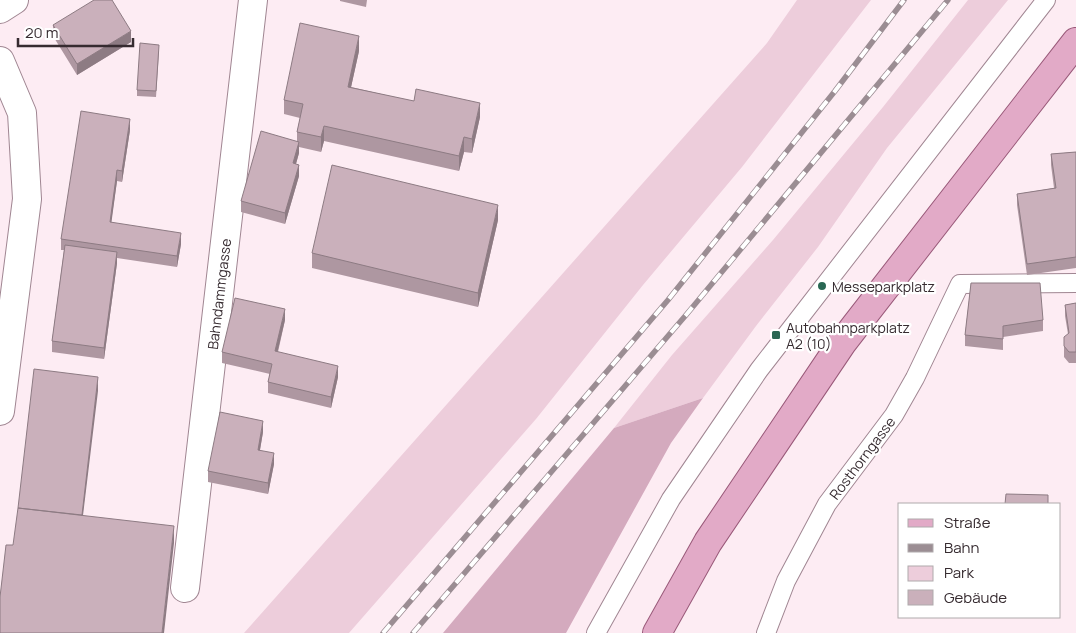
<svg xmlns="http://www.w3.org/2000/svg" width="1076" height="633" viewBox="0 0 1076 633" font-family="Manrope,sans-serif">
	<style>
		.green { fill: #edcddb }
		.forest { fill: #d4aabe }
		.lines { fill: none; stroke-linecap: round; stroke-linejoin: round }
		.service-casing { stroke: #a08692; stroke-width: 20 }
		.minor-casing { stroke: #a08692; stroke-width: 30 }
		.primary-casing { stroke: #995979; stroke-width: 30 }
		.service { stroke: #fff; stroke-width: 18 }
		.minor { stroke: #fff; stroke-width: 28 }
		.primary { stroke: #e2aac7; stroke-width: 28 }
		.rail-casing { stroke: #9b8d93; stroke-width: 5.5 }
		.rail { stroke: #fff; stroke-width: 4; stroke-dasharray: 11; stroke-linecap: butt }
		.wall { fill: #ae97a1 }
		.shaded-wall { fill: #8d7b83 }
		.building { fill: #cab0bb; stroke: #8d7b83 }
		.poi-dot { fill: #296753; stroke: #fff; stroke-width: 2 }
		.labels { text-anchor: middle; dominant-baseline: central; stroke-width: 4.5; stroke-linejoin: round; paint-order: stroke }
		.poi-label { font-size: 14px; fill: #362b30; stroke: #fff; text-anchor: start }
		.street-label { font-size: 14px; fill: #362b30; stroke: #fff }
	</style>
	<rect width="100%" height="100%" fill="#fdecf3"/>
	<path class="green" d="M797 0H871L742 167 643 285 536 419 349 633H244L767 43Z
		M968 0H1008L887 148 818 247 756 326 703 398 614 428 672 355 773 240 883 107Z"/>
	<path class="forest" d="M703 398 671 443 566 633H443L614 428Z"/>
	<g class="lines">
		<g class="service-casing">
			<path id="service" d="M596 633 671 499 759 370 1046 0
				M766 633 786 581 827 504 894 415 915 378 960 284 1076 283"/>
		</g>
		<g class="minor-casing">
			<path id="minor" d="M0 9 14 0
				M0 61 22 113 27 199 0 411
				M185 588 253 0"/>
		</g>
		<g class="primary-casing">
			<path id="primary" d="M657 633 708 542 842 343 1076 42"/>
		</g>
		<use href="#service" class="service"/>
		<use href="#minor" class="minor"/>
		<use href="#primary" class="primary"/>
		<g class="rail-casing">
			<path id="rail" d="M383 633 668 300 835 91 904 0
				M413 633 686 315 948 0"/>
		</g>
		<use href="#rail" class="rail"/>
	</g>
	<path class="wall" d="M340 0H367L366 7 340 1Z
		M53 25 131 42 77 75 53 36Z
		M159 51 156 97 137 96V90Z
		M359 51 351 87 480 117 472 153 464 152 459 171 324 141 321 152 299 147V153L296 164 299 176 285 224 241 212V201L297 141V132L300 118 284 114V100Z
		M130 130 122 182 117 181 111 222 181 244 177 267 117 258V263L104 359 52 352V341L64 250H61V239Z
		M1076 152V268L1027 275 1017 205V194L1054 188 1051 165V154Z
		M498 220 478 307 312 268V253Z
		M971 283 1043 320V331L1003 337V350L965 346V335Z
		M1076 303V363H1069L1064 357V346L1068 334 1065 316V305Z
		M285 320 278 352 338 377 331 408 268 393V382L270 374 222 363V352Z
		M263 432 260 450 274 464 268 494 208 482V471Z"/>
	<path class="shaded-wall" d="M131 31V42L77 75V64Z
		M359 36V51L348 101V87Z
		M480 103V117L472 153V139Z
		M130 119V130L122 182V171Z
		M324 126V141L321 152V137Z
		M464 137V152L459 171V156Z
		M299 142V153L293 174V163Z
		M299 165V176L285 224V213Z
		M117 170V181L110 233V222Z
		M498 205V220L478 307V293Z
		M181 233V244L177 267V256Z
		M117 252V263L104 359V348Z
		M285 309V320L275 362V351Z
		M338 366V377L331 408V397Z
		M98 377V391L81 532V517Z
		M263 421V432L258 461V450Z
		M274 453V464L268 494V483Z
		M174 526V543L164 633H162Z"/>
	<path class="building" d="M94 0H112L131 31 77 64 53 25Z
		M300 23 359 36 348 87 414 101 416 89 480 103 472 139 464 137 459 156 324 126 321 137 297 132 303 104 284 100Z
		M140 43 159 45 156 91 137 90Z
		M81 111 130 119 122 171 117 170 110 222 181 233 177 256 61 239Z
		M261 131 299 142 293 163 299 165 285 213 241 201Z
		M1076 152V257L1027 264 1017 194 1056 188 1051 154Z
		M332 165 498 205 478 293 312 253Z
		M65 245 117 252 104 348 52 341Z
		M971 283H1040L1043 320 1003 326V339L965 335Z
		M235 298 285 309 275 351 338 366 331 397 268 382 272 364 222 352Z
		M1076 303V352H1069L1064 346V337L1069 333 1065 305Z
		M34 369 98 377 82 515 18 508Z
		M220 412 263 421 258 450 274 453 268 483 208 471Z
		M1006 494 1048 495V504H1005Z
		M18 508 174 526 162 633H0V597L6 545H13Z"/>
	<g class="poi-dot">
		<circle cx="822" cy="286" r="5"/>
		<rect x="771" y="330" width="10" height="10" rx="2.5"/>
	</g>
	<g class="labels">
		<g class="poi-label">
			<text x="832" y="286">Messeparkplatz</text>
			<text x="786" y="327">Autobahnparkplatz<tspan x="786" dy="16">A2 (10)</tspan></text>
		</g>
		<g class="street-label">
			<text transform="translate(219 294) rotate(-83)">Bahndammgasse</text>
			<text transform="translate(862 458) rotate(-53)">Rosthorngasse</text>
		</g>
	</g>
	<rect x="898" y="503" width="162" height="115" fill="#ffffff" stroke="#afaaac"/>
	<rect x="908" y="519" width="25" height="8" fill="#e2aac7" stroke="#afaaac"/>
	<text x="944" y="528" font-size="15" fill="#362b30">Straße</text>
	<rect x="908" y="544" width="25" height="8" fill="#9b8d93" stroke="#afaaac"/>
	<text x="944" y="553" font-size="15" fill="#362b30">Bahn</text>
	<rect x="908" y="566" width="25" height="15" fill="#edcddb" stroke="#afaaac"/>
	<text x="944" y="578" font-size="15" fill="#362b30">Park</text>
	<rect x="908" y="590" width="25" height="15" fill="#cab0bb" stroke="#afaaac"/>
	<text x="944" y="603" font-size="15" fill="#362b30">Gebäude</text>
	<path d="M18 38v8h115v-8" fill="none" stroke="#362b30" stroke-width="2.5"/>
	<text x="25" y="38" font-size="15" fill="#362b30" stroke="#ffffff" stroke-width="4" paint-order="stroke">20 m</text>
</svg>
